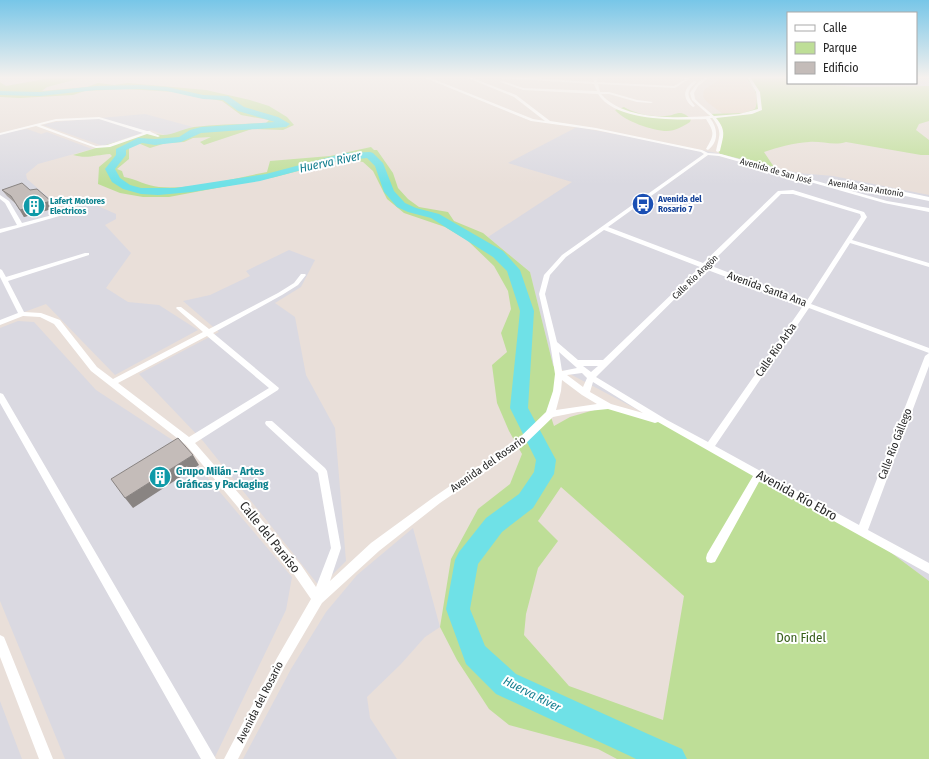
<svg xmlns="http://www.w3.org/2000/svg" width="929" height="759" viewBox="0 0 929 759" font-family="'Fira Sans Condensed',sans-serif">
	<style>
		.industrial { fill: #dad9e1 }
		.education { fill: #ead8c8 }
		.green { fill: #bede97; fill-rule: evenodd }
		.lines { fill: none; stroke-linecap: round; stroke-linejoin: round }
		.river { fill: #6fe1e7; fill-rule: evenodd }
		.street { fill: #fff; fill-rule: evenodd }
		.wall { fill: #a9a29f }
		.shaded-wall { fill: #898482 }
		.building { fill: #c4bcb9; stroke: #898482 }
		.labels { text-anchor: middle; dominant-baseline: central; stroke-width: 4; stroke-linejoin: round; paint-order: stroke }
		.far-street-label { font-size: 9px; fill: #272727; stroke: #fff }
		.far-transit-label { font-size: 9px; font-weight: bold; fill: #164399; stroke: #fff; text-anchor: start }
		.far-culture-label { font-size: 9px; font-weight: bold; fill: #0d838f; stroke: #fff; text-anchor: start }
		.street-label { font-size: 11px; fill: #272727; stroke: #fff }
		.culture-label { font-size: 11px; font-weight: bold; fill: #0d838f; stroke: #fff; text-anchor: start }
		.water-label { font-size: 12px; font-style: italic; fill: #137e8f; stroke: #fff }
		.near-street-label { font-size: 13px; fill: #272727; stroke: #fff }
		.near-park-label { font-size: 13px; fill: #385f1c; stroke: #fff }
	</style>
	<rect width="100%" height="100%" fill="#e9dfd9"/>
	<path class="industrial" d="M916 77H929V86L855 87 810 83H916Z
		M145 114 193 127 168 136 151 130 103 146 43 125 55 122Z
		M577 127 728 155 798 173 833 176 929 195V581L862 531 759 474 553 365 530 272 488 237 572 182 508 163Z
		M27 129 41 134 47 132 92 149 38 164 26 174 27 179 65 212 89 202 116 214V219L105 225 131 253 106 288 128 302 159 305 198 330 115 375 46 304 0 321V133Z
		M289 250 315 260 301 287 275 303 295 317 306 375 335 428 346 561 320 587 203 441 139 374 219 332 183 301 210 295 250 276 246 271Z
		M18 321 34 322 96 390 180 445 292 577 286 610 214 759H65L0 601V328Z
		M413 528 440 627 425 637 401 664 367 697 370 718 397 759H243L291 669 326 612 357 575Z
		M0 701 22 759H0Z"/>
	<path class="education" d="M722 77H745L755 92 757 100 755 109 743 113 723 114 707 102 703 97 704 90Z"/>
	<path class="green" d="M56 77H85L47 87 42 91 87 87 98 83 114 85 128 83 206 90 250 100 269 106 287 117 294 125 283 130 252 129 204 145 200 142 211 137 193 138 184 142 166 143 150 148 138 143 129 148V159L117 169 122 171 124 177C136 179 147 186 159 187 191 190 235 178 267 172L270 161 330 156 371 147 374 150H377L393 173 398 188 408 199 419 207 448 212 454 221 483 233 530 272 553 365 559 374 550 414 554 426 570 417 608 406 664 422 862 531 929 581V759H617L598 749 509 725 489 709 457 660 440 627 451 559 478 509 510 484 522 454 509 431 497 403 492 365 507 352 501 333 511 309 508 291 494 266 467 240 445 227 404 213 387 199 373 171 363 162 351 160 329 163 275 177 169 197H143L120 193 98 184 99 167 112 156 110 154C95 155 87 159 73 155L149 132C169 140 176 130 194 127 218 124 243 124 266 123L269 120 241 115 222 101 174 92 126 89 85 91 73 95 20 98 0 97V82L6 86ZM561 487 684 596 663 720 569 686 524 635 526 614 538 568 558 541 538 521Z
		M745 77H783L788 79V83H810L855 87 929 86V121L919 124 916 130 929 140V155H921L846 142C834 146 822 141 809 142 794 143 778 147 764 152L774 167 720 154 718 151 720 127 708 114 743 113 755 109C760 96 754 86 745 77Z
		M624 107C636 114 651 117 665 116 678 115 679 108 691 119L690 122C684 126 675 131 667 131 653 131 624 121 615 110Z"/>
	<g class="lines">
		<path class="river" d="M140 85 167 87 203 95 228 96 244 107 278 117 290 124 286 127 201 133 181 142 155 145 142 143 126 150V155L115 169 120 178 130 185 141 188H175L266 174 345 153 370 152 373 153 383 163 394 191 405 203 416 208 439 214 503 251 520 270 534 311 528 408 556 460 554 474 533 508 502 532 478 564 470 609 485 646 516 674 648 734 682 749 687 759H636L630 756 496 694 466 664 446 609 455 560 459 552 486 518 519 494 534 472 536 460 510 408 520 311 507 271 493 257 431 218 408 212 397 207 384 192 375 166 367 158 332 162 260 181 192 192 158 195 141 194 123 189 112 182 105 169 116 155V149L138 138 155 139 179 137 190 130 201 127 275 122 238 111 223 100 203 99 167 91 140 89 96 90 40 96 0 95V91L40 92 96 86Z"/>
		<path class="street" d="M423 77H428L533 119 545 121 514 97 465 77H470L516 95 550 121 596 128 702 150 708 153 721 154 887 201 929 208V212L884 203 719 156 708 155 608 227 703 263 778 191 793 190 864 212 867 217 852 240 929 263V267L850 243 811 304 929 348V366L868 530 929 563V574L760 480 715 562 711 563 707 562 706 558 707 554 753 476 658 422 655 423 608 409 578 412 553 417 523 446 440 503 379 551 322 603 285 666 238 759H224L277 658 311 599 293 573 186 445 91 371 54 324 40 317 23 316 0 325V320L18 313 0 277V269L2 270 6 277 85 253H89V255L8 281 24 312 41 313 60 320 97 367 113 379 203 332 177 309 176 308 177 307H181L209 329 278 293 294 283 301 274H305L306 275 298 285 282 295 213 333 279 388 278 390 195 443 301 565 316 587 331 548 318 473 266 425 265 423 266 421H272L325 468 327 471 341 548 330 581 371 543 434 497 517 440 546 412 553 391 555 374 550 343 539 294 544 275 562 255 704 154 701 152 596 130 531 121ZM781 194H793L860 214 861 217 806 302 709 265ZM604 230 700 267 603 360H578L557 342 545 294 550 275 566 257ZM705 269 803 306 708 442 667 420 596 377ZM809 308 929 353 925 356 859 525 715 446ZM207 336 269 388 189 437 118 383ZM559 352 577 368 562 371ZM583 366H598L591 372ZM582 373 587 378 583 387 567 375ZM562 380 582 395 597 404 556 410 561 391ZM593 382 643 413 611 404 590 392Z
			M483 77H511L594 82 593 77H596L597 82 674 86 686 79 672 77H692L675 88 598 84 600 92H609L637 100 653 102 651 103 637 102 609 94H601C624 121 678 118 710 116L692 100 690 93C695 86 701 77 710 77L698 86 694 93 695 99 700 104 714 116 739 114 758 109 756 92 747 77H750L760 92 762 110 752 114 716 118C727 131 723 136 720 151L718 152 716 151C719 136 723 131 712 118H710C718 128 719 142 708 150L706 149C715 134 714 132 706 119 677 120 616 122 598 94L523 90 500 82 503 81 523 88 597 91 594 84Z
			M694 81 697 82C686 91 686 95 695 106L693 107C682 99 683 89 694 81Z
			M99 117 147 131H150L151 132 160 136 158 137 147 134 110 147 96 148 36 126 0 135V133L56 119ZM99 119 143 133 107 145 96 146 40 125 56 121Z
			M829 181 886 188 929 197V201L886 192 831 183H829Z
			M0 195 9 201 22 223 60 213 63 215 0 233V229L17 225 5 203 0 199Z
			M0 393 3 394 216 759H201L0 403Z
			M0 635 4 637 53 759H39L0 657Z"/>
	</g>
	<path class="wall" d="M2 190H30L51 201 55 208 24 217 15 203 7 196Z"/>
	<path class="shaded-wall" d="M51 201 55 208 24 217 20 210Z
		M193 455 199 465 133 508 125 498Z"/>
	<path class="building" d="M22 183 30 190 37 189 51 201 20 210 11 196 2 190Z
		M178 438 193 455 125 498 111 479Z"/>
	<linearGradient id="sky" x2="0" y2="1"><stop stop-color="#77c6e8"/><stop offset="0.42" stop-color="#f5f1ee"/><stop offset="1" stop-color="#f5f1ee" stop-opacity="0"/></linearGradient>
	<rect width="929" height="184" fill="url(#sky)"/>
	<defs>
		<g id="bus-disc" transform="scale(1.15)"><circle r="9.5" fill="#1a4fb4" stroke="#fff"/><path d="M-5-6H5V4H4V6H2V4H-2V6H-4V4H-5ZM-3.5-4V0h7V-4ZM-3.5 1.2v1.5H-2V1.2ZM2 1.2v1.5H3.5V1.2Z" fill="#fff"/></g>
		<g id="building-disc" transform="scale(1.15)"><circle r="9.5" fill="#0f9aa8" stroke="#fff"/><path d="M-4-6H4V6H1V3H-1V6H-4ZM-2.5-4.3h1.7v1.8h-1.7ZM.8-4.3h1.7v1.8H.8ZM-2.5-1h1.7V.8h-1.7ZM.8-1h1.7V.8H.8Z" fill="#fff"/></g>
	</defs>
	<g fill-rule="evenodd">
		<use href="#bus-disc" x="643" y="204"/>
		<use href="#building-disc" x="34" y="206"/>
		<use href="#building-disc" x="160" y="477"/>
	</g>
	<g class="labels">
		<g class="far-street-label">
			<text transform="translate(776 171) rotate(16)">Avenida de San José</text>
			<text transform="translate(866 188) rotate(9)">Avenida San Antonio</text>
			<text transform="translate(695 277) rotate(-44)">Calle Río Aragón</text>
		</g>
		<g class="far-transit-label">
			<text x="658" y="199">Avenida del<tspan x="658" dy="10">Rosario 7</tspan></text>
		</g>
		<g class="far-culture-label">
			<text x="50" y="201">Lafert Motores<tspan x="50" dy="10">Electricos</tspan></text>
		</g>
		<g class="street-label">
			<text transform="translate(767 289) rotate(20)">Avenida Santa Ana</text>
			<text transform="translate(776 350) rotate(-55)">Calle Río Arba</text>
			<text transform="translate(895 444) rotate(-69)">Calle Río Gállego</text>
			<text transform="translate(488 464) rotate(-35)">Avenida del Rosario</text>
			<text transform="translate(260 702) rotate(-63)">Avenida del Rosario</text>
		</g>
		<g class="culture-label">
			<text x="176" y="471">Grupo Milán - Artes<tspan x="176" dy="13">Gráficas y Packaging</tspan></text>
		</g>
		<g class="water-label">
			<text transform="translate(330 162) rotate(-12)">Huerva River</text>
			<text transform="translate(532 694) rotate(27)">Huerva River</text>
		</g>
		<g class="near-street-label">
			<text transform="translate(797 495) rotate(29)">Avenida Río Ebro</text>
			<text transform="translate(270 537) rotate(51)">Calle del Paraíso</text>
		</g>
		<g class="near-park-label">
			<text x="801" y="637">Don Fidel</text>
		</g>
	</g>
	<rect x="787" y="12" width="130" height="72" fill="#ffffff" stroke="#a9a9a9"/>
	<rect x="795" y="25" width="20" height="6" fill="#ffffff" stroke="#a9a9a9"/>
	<text x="823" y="32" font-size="12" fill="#272727">Calle</text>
	<rect x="795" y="42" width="20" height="12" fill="#bede97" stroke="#a9a9a9"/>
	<text x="823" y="52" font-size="12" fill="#272727">Parque</text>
	<rect x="795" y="62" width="20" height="12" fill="#c4bcb9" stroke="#a9a9a9"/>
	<text x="823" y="72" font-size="12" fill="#272727">Edificio</text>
</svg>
